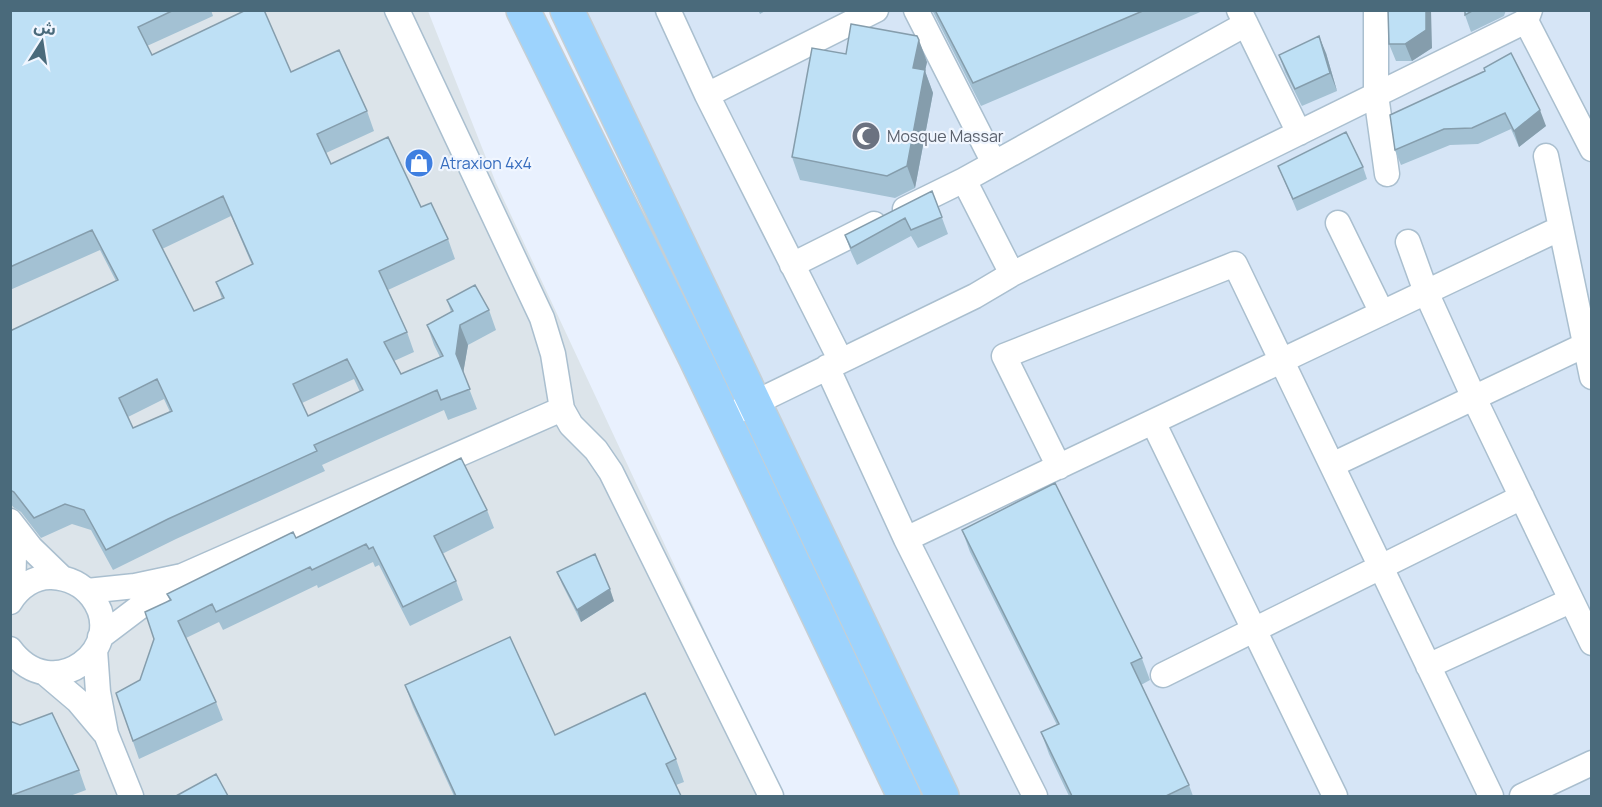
<svg xmlns="http://www.w3.org/2000/svg" width="1602" height="807" viewBox="0 0 1602 807" font-family="Manrope,'Noto Sans Arabic',sans-serif">
	<style>
		.residential { fill: #d6e5f6 }
		.industrial { fill: #dce4ea }
		.lines { fill: none; stroke-linecap: round; stroke-linejoin: round }
		.minor-casing { stroke: #aabfcf; stroke-width: 27 }
		.trunk-casing { stroke: #c5cfd5; stroke-width: 36 }
		.minor { stroke: #fff; stroke-width: 24 }
		.trunk { stroke: #9dd3fd; stroke-width: 33 }
		.wall { fill: #a3c1d3; fill-rule: evenodd }
		.shaded-wall { fill: #859dac }
		.building { fill: #bee0f5; stroke: #859dac; stroke-width: 1.5; fill-rule: evenodd }
		.labels { text-anchor: middle; dominant-baseline: central; stroke-width: 4.5; stroke-linejoin: round; paint-order: stroke }
		.worship-label { font-size: 16px; fill: #5b616d; stroke: #f0f6ff; text-anchor: start }
		.shop-label { font-size: 16px; fill: #366cbe; stroke: #f0f6ff; text-anchor: start }
	</style>
	<rect width="100%" height="100%" fill="#e9f1fe"/>
	<path class="residential" d="M585 11H1591V796H958Z"/>
	<path class="industrial" d="M10 11H428L496 183 782 796H11Z"/>
	<g class="lines">
		<g class="minor-casing">
			<path id="minor" d="M397 10 542 318 553 354 562 409 571 425 596 450 611 472 771 796
				M668 10 707 95 841 361
				M916 10 994 163
				M1239 10 1299 133
				M1376 10V95L1387 174
				M1526 21 1592 149
				M707 95 876 10
				M1546 156 1592 377
				M964 180 1012 274
				M905 209 964 180 1246 24
				M1338 223 1382 313
				M1408 242 1426 292 1474 398 1592 643
				M792 265 874 224
				M827 367 906 539 1035 796
				M740 410 975 296 1012 274 1526 21 1530 10
				M1153 422 1335 796
				M1332 465 1585 345
				M1059 467 1004 356 1235 264 1491 796
				M10 521 31 548 62 578
				M10 533 14 555 13 597
				M906 539 1561 228
				M87 591 135 586 182 576 562 409
				M10 602C19 587 35 576 52 577 69 578 82 584 92 597 130 647 53 708 10 649
				M100 637 170 584
				M95 650 98 692 106 734 131 796
				M1428 666 1570 601
				M45 673 78 701 104 732
				M1163 675 1522 497
				M1522 796 1592 763"/>
		</g>
		<g class="trunk-casing">
			<path id="trunk" d="M523 10 695 357 904 796
				M567 10 942 796"/>
		</g>
		<use href="#minor" class="minor"/>
		<use href="#trunk" class="trunk"/>
	</g>
	<path class="wall" d="M10 10H211L213 16 147 46 152 55 291 72 367 111 374 131 326 153 331 164 421 207 448 239 455 259 388 290 407 332 414 352 394 361 401 374 440 357 434 345 427 325 451 312 447 300 489 310 496 330 468 345 463 373 477 409 448 420 444 410 379 439 322 465 325 471 176 539 113 570 91 530 72 524 41 538 21 512 13 507 10 502V331L116 281 100 250 10 290ZM231 216 252 265 216 282 222 299 194 311 162 249ZM354 379 360 392 308 416 302 403ZM164 399 170 412 133 428 128 417Z
		M758 10H767L760 14Z
		M932 10H1205L981 106Z
		M1388 10 1432 48 1412 61H1396L1389 44Z
		M1465 10H1506L1504 16 1471 32 1465 15Z
		M1326 53 1337 91 1302 106 1285 72 1279 55Z
		M846 54 927 62 925 71 933 93 915 188 895 198 800 180 792 157Z
		M1485 71 1546 126 1519 147 1511 129 1478 144 1450 145 1401 165 1394 148Z
		M1278 166 1363 167 1367 179 1297 211Z
		M932 191 948 234 918 248 911 236 857 265 851 252 845 235Z
		M487 510 494 528 442 554 456 581 463 600 410 626 379 565 375 567 373 562 318 588 317 585 223 630 219 622 186 638 216 702 223 720 139 759 116 693 140 680 170 601 167 594 296 538Z
		M962 530 1141 656 1150 680 1141 685 1189 785 1193 796H1069L1049 754 1041 732 1057 725 970 552Z
		M557 572 614 601 581 622 562 584Z
		M405 685 555 735 676 759 684 782 676 785 681 796H454L413 707Z
		M79 770 86 790 70 796H10Z"/>
	<path class="shaded-wall" d="M1426 10H1431L1432 48 1412 61 1405 44Z
		M1319 36 1326 53 1337 91 1330 73Z
		M919 40 927 62 925 71 933 93 915 188 907 166 913 68Z
		M1540 110 1546 126 1519 147 1514 131Z
		M460 325 468 345 463 374 456 354Z
		M610 589 614 601 581 622 577 610Z"/>
	<path class="building" d="M10 10H174L138 27 152 55 246 10H264L291 72 339 50 367 111 317 134 331 164 388 137 421 207 431 203 448 239 379 271 407 332 384 342 401 374 443 356 427 325 453 311 447 300 475 285 489 310 460 325 456 354 470 389 441 400 437 390 372 419 314 445 317 451 168 519 106 550 84 510 65 504 34 518 14 492 10 490V331L118 280 92 230 10 267ZM223 196 253 264 216 282 224 298 194 311 153 230ZM347 359 363 390 308 416 293 384ZM157 379 172 411 133 428 119 398Z
		M935 10H1145L973 83Z
		M1388 10H1426V30L1405 44H1389Z
		M1465 10H1474L1465 15Z
		M851 24 917 36 919 40 913 68 925 70 907 166 887 176 792 157 812 48 846 54Z
		M1319 36 1330 73 1295 89 1279 55Z
		M1511 53 1540 110 1514 131 1505 113 1472 128 1444 129 1395 150 1390 115 1485 71 1484 68Z
		M1346 132 1363 167 1293 199 1278 166Z
		M932 191 942 217 911 230 905 218 851 248 845 235Z
		M461 458 487 510 434 536 456 581 403 607 373 547 369 549 366 544 312 570 310 567 216 612 212 604 178 621 216 702 133 741 116 693 140 680 154 639 145 612 171 600 167 594 293 532 296 538Z
		M1055 483 1141 656 1142 658 1131 663 1189 785 1166 796H1072L1041 732 1059 724 962 530Z
		M595 554 610 589 577 610 557 572Z
		M510 637 555 735 645 693 676 759 666 764 681 796H456L405 685Z
		M52 713 79 770 10 796V721L20 725Z
		M216 774 228 796H176Z"/>
	<defs>
		<g id="mosque-disc" transform="scale(1.5)"><circle r="9.5" fill="#6b7280" stroke="#f0f6ff"/><path d="M3.5-4.9A6 6 0 1 0 3.5 4.9A5 5 0 1 1 3.5-4.9Z" fill="#fff"/></g>
		<g id="shop-disc" transform="scale(1.5)"><circle r="9.5" fill="#3f7fe0" stroke="#f0f6ff"/><path d="M-5-2.5h2.3a2.7 3.5 0 0 1 5.4 0H5L5.5 6h-11ZM-1.5-2.5h3a1.5 2.3 0 0 0-3 0Z" fill="#fff"/></g>
	</defs>
	<g fill-rule="evenodd">
		<use href="#mosque-disc" x="866" y="136"/>
		<use href="#shop-disc" x="419" y="163"/>
	</g>
	<g class="labels">
		<g class="worship-label">
			<text x="887" y="136">Mosque Massar</text>
		</g>
		<g class="shop-label">
			<text x="440" y="163">Atraxion 4x4</text>
		</g>
	</g>
	<rect width="1602" height="807" fill="none" stroke="#4a6a7b" stroke-width="24"/>
	<g transform="translate(42 42) rotate(12)" stroke="#f0f6ff" stroke-width="4.5" paint-order="stroke">
	<path d="M0-4.5L10 22L0 15L-10 22Z" fill="#4a6a7b"/>
	<text y="-9" font-size="16" font-weight="bold" text-anchor="middle" fill="#4a6a7b">ش</text>
	</g>
</svg>
